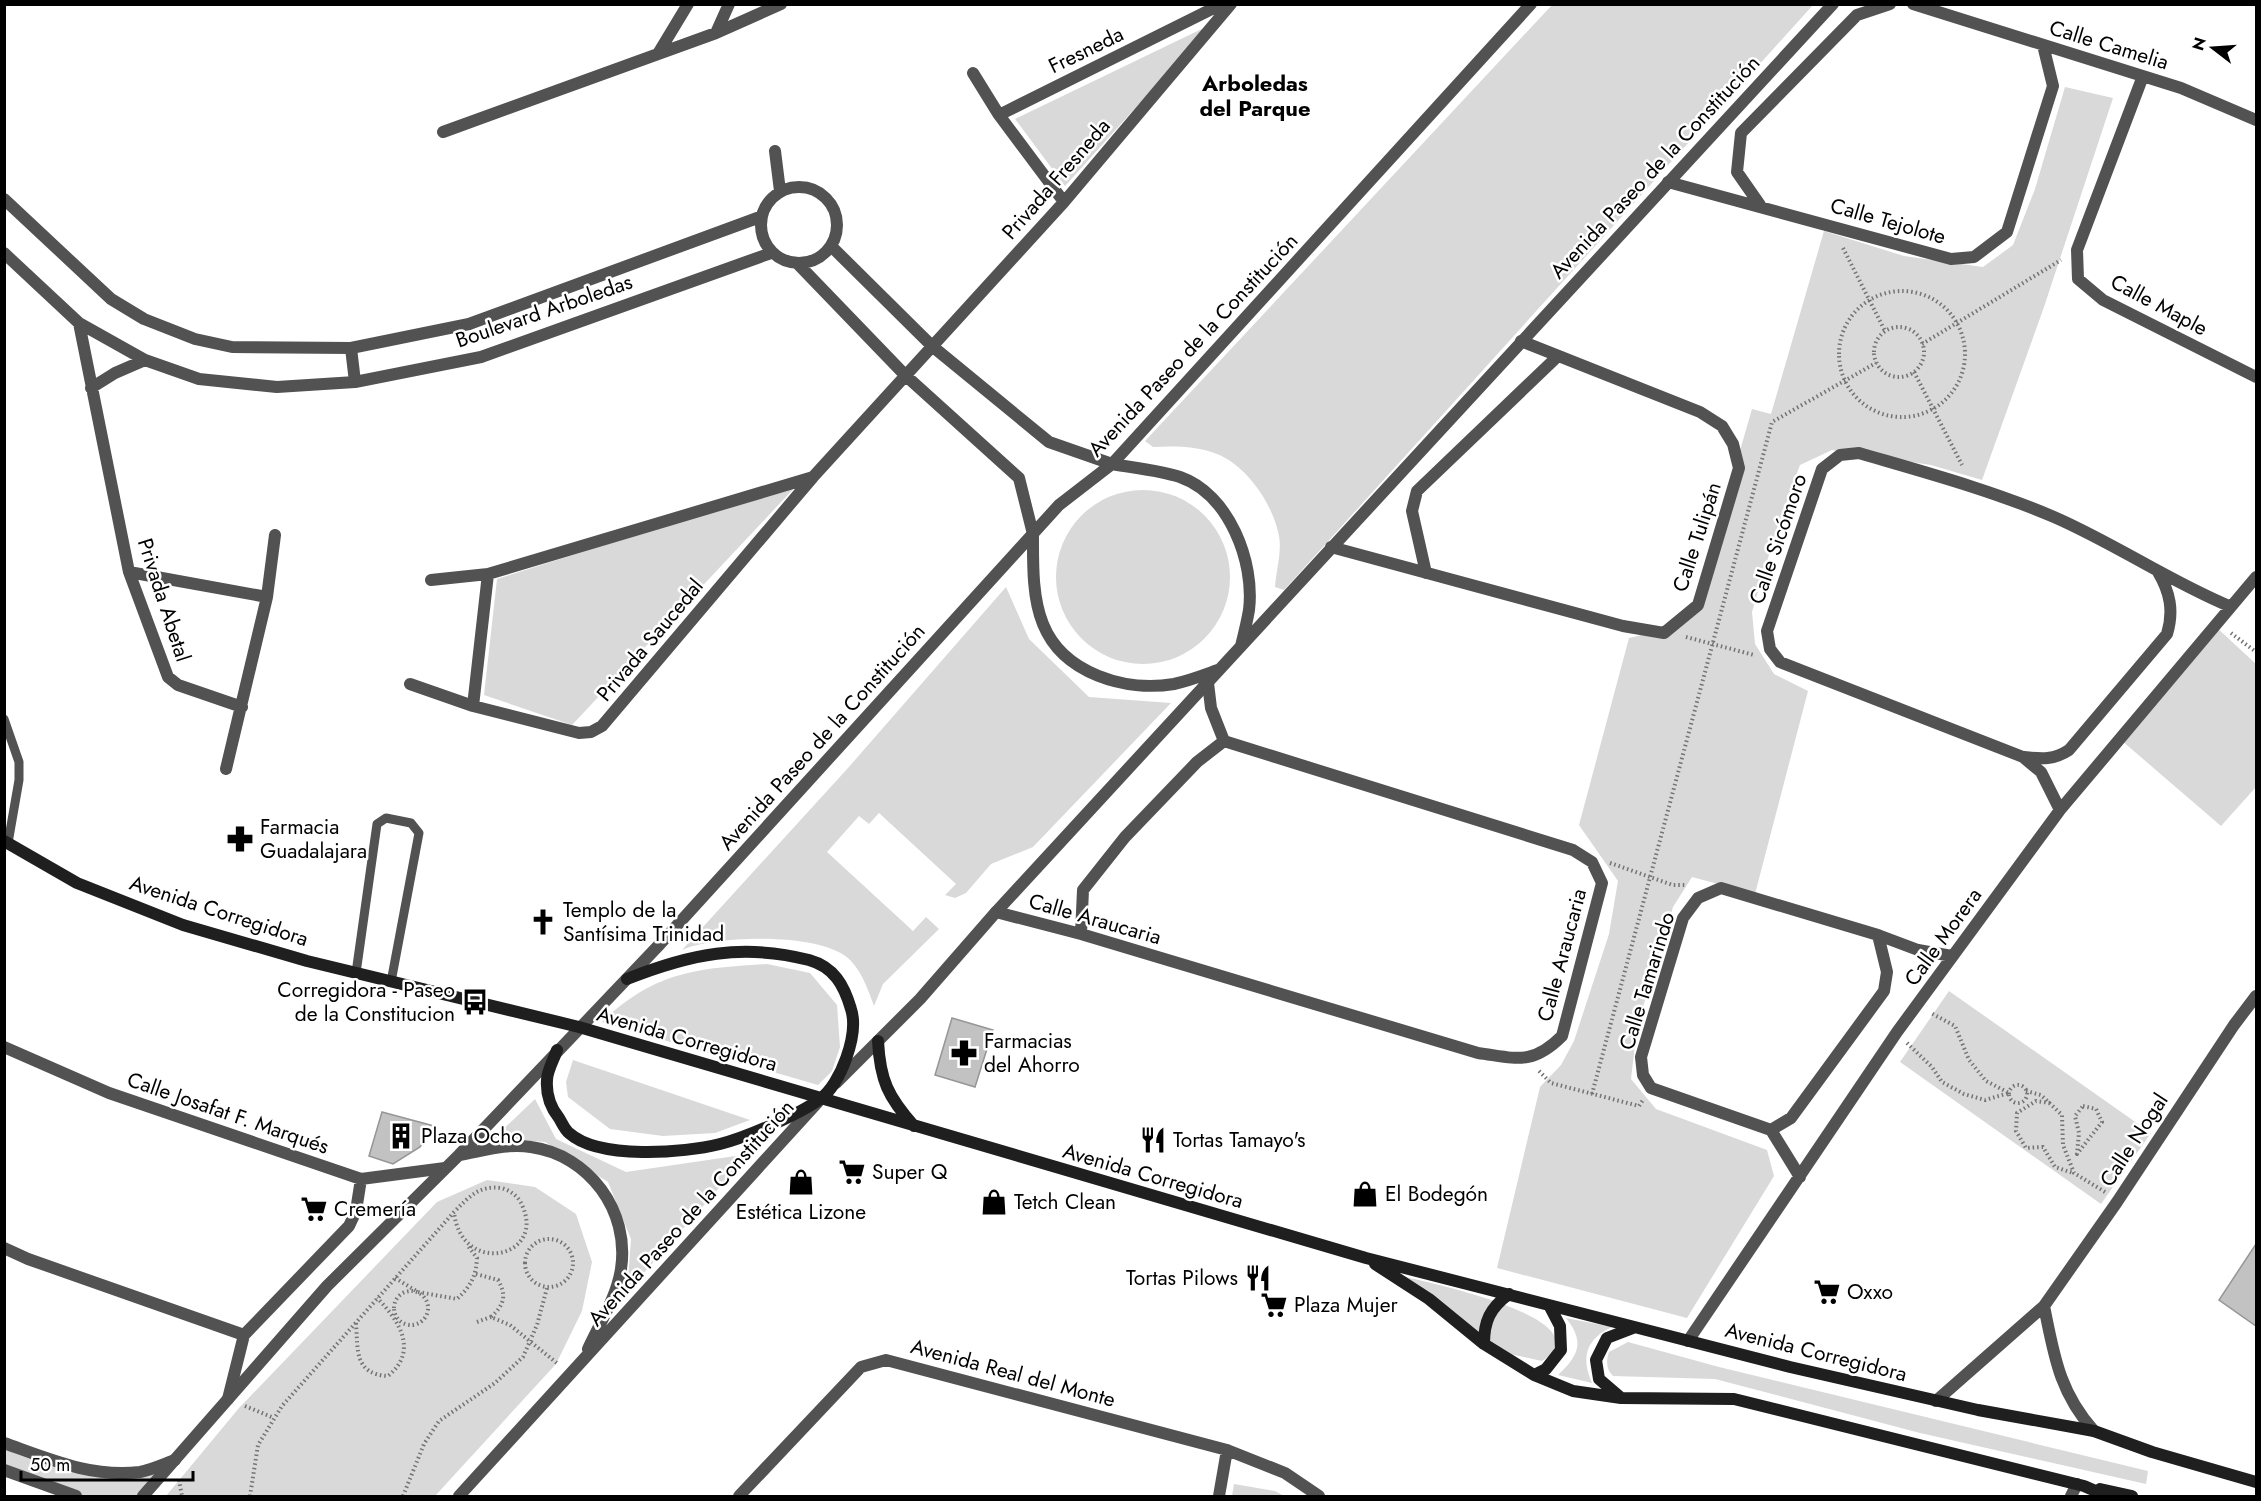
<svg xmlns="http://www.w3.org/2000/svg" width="2261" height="1501" viewBox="0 0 2261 1501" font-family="Jost,sans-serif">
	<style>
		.green { fill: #d9d9d9 }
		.building { fill: #c2c2c2; stroke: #969696; stroke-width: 1.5 }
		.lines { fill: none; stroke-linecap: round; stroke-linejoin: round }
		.path { stroke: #747474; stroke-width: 4; stroke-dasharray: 1.5 3; stroke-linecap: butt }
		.service { stroke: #525252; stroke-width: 9 }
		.minor { stroke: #525252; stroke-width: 12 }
		.tertiary { stroke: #525252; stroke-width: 12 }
		.secondary { stroke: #1f1f1f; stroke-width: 12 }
		.labels { text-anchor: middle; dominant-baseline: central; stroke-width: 5; stroke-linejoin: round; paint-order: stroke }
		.street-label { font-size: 21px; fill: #000; stroke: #fff }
		.poi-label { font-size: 21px; fill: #000; stroke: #fff; text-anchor: start }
		.neighbourhood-label { font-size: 22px; font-weight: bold; fill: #000; stroke: #fff }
	</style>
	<rect width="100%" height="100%" fill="#fff"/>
	<path class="green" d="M1552 5H1813L1284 590 1275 587C1276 572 1282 551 1279 536 1273 504 1247 466 1217 454 1197 446 1174 446 1153 447L1145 441Z
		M1210 25 1065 186 1015 119Z
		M2065 87 2113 98 2044 307 1982 480 1931 465 1832 450 1800 465 1776 531 1752 612 1755 644 1774 674 1808 691 1755 894 1692 877 1673 907 1637 1027 1631 1079 1656 1109 1767 1150 1774 1176 1687 1318 1497 1268 1540 1087 1561 1065 1574 1041 1609 934 1618 881 1579 825 1629 638 1655 632 1694 610 1752 409 1771 414 1824 231 1904 256 1983 267 2013 245 2035 189Z
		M798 484 572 725 484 695 497 579Z
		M1056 577a87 87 0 1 1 174 0a87 87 0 1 1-174 0Z
		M1006 587 1029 639 1089 697 1171 703 1033 847 991 864 966 893 955 898 945 895 956 884 879 813 869 824 859 816 827 852 913 931 926 917 939 929 883 984 874 1006C868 990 863 974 851 961 825 932 716 935 682 950L848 768Z
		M2216 627 2256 664V787L2221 826 2121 740Z
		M767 964 810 973 837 1005 840 1047 832 1071 818 1085 602 1022C655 971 698 968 767 964Z
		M1949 991 2151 1133 2101 1204 1900 1062Z
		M573 1060 750 1120 715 1133 663 1136 610 1129 568 1097 566 1082Z
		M535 1099 556 1139 626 1172 749 1154 627 1292 631 1239 608 1182 545 1142 494 1138Z
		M487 1180 535 1187 576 1214 592 1262 582 1311 556 1364 435 1496H166L239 1408 437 1202Z
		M1401 1276C1426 1282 1607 1319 1542 1361L1505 1353Z
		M1566 1318 1612 1327C1585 1339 1581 1359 1592 1383L1558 1375C1579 1355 1585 1342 1566 1318Z
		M1628 1342 1719 1367 2148 1471 2146 1484 1920 1433 1715 1379 1613 1376C1606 1369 1606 1361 1609 1352Z
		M5 1443 107 1473 175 1460 143 1496H76L5 1470Z
		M1234 1484 1275 1491 1284 1496H1232Z"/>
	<path class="building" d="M952 1018 993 1030 975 1087 935 1075Z
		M382 1112 434 1126 420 1147 393 1164 369 1156Z
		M2256 1244V1326L2219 1300Z"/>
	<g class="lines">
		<path class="path" d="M1843 248 1885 331
			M1839 354a63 63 0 1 1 126 0a63 63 0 1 1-126 0Z
			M1874 352a25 25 0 1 1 50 0a25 25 0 1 1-50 0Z
			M1922 344 2061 260
			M1914 372 1962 465
			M2231 633 2256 652
			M1686 637 1754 655
			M1610 863 1673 885H1686
			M1907 1043 1932 1067 1942 1082 1964 1094 1985 1100 2009 1093 1986 1081 1969 1060 1955 1026 1931 1013
			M1539 1071 1551 1083 1639 1106 1643 1100
			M2009 1094a9 9 0 1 1 18 0a9 9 0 1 1-18 0Z
			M2026 1091 2041 1095 2062 1115 2063 1145 2074 1173 2105 1192
			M1592 1094 1772 422 1876 363
			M2050 1103 2036 1101 2017 1113 2016 1131 2026 1148 2043 1147 2055 1167 2073 1173
			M2083 1106 2096 1109 2102 1122 2077 1154 2079 1133 2075 1116Z
			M525 1263a24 24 0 1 1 48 0a24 24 0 1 1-48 0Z
			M476 1274 498 1280C507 1296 504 1305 491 1317L510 1325 558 1364
			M395 1278 418 1292 457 1299C471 1286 476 1276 477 1258L468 1246
			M394 1308a17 17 0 1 1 34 0a17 17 0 1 1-34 0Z
			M477 1322 491 1317
			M356 1323C358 1350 354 1374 388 1376 419 1351 399 1320 377 1298
			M245 1406 274 1418
			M179 1480 182 1496
			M250 1496 258 1445 282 1406 454 1212C469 1197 479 1185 501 1188 510 1190 519 1197 522 1205 547 1258 461 1277 454 1212
			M403 1496 424 1444 439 1421 495 1383 523 1357 537 1325 547 1288"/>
		<path class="service" d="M4 719 19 762V780L8 843
			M356 973 377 824 386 818 411 823 419 833 391 982"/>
		<path class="minor" d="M1913 4 2181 88 2256 120
			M716 33 729 4
			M659 52 688 4
			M973 73 999 115 1064 202
			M2143 76 2077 250 2078 279 2103 300 2256 377
			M999 115 1222 4
			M443 132 716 33 781 4
			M775 151 780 191
			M1668 182 1951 259 1974 257 2007 232 2053 86 2043 45
			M761 225a38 38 0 1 1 76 0a38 38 0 1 1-76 0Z
			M4 199 111 299 144 319 195 339 232 347 351 348 469 324 760 217
			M1760 205 1737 172 1741 133 1857 15 1890 4
			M831 246 932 346 1049 442 1112 464
			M4 253 79 323 145 360 199 379 277 387 355 382 481 357 771 253
			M798 264 905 375 1019 478 1033 534
			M79 323 129 572 168 677 178 685 242 707
			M351 348 355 382
			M91 388 115 373 145 360
			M1331 547 1623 626 1664 633 1698 605 1739 468 1733 444 1722 426 1700 412 1521 341
			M129 572 267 597
			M1426 573 1412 511 1417 491 1558 356
			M431 580 488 574
			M1208 683 1211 708 1224 741
			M410 684 473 706 579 733 591 732 602 726 813 477 1064 202 1231 4
			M473 706 488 574 813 477
			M2024 757C2042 759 2054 760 2069 750L2167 634C2174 611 2170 592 2158 572
			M226 769 267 597 275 535
			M2060 810 2041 772 2023 757 1780 662 1770 649 1767 631 1822 469 1840 455 1859 453C1924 472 1991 490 2054 517 2114 543 2169 581 2229 606
			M996 912 1081 934 1478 1053C1516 1058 1532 1066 1562 1036L1602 883 1592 862 1573 850 1224 741 1197 762 1125 837 1083 890 1081 934
			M4 1047 109 1093 361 1179 445 1168
			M1771 1130 1791 1118 1884 991 1887 972 1878 935
			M1800 1177 1771 1130 1651 1088 1643 1075 1641 1057 1683 918 1698 898 1721 888 1878 935 1918 950 1952 956
			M4 1248 28 1259 244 1335
			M2044 1306C2054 1355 2059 1392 2094 1431
			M1688 1341 1897 1032 2060 810 2256 577
			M228 1399 244 1335 349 1226 356 1211 361 1179
			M1936 1401 2044 1306 2117 1202 2234 1025 2256 996
			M4 1443C49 1459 92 1478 140 1472 151 1470 164 1464 175 1460
			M4 1470 76 1496
			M739 1496 861 1367 886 1360 1227 1450 1285 1473 1319 1496
			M1219 1496 1227 1450
			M2071 1496 2077 1484"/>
		<path class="tertiary" d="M1112 464C1134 468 1158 470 1180 477 1229 494 1255 562 1249 610 1247 622 1244 634 1241 646
			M1033 534C1033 562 1032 597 1043 624 1063 674 1126 692 1174 684 1189 681 1204 675 1218 670
			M836 1083 920 999 996 912 1833 4
			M459 1155C482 1151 507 1143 531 1147 589 1155 630 1211 621 1269 617 1296 600 1323 588 1349
			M143 1496 327 1286 459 1155 660 944 1059 505 1112 464 1531 4
			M459 1496 818 1102"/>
		<path class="secondary" d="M4 841 77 883 183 925 307 961 579 1027 1366 1258 1790 1367 1978 1410 2094 1431 2152 1452 2256 1482
			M878 1041C880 1080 888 1097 914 1126
			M557 1050C554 1059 547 1071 547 1080 546 1094 551 1108 559 1118 562 1123 565 1130 569 1133 599 1160 684 1153 720 1144 745 1138 800 1114 820 1099 841 1084 859 1034 851 1009 844 985 834 967 809 960 742 943 690 954 627 979
			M1375 1264 1429 1299 1484 1344 1534 1375 1573 1391 1621 1398 1734 1399 2084 1486 2107 1496
			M1484 1344C1484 1321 1490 1308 1509 1294
			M1534 1375 1546 1369 1561 1350 1560 1326 1549 1305
			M1620 1397 1599 1379 1596 1360 1607 1338 1633 1328
			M2100 1489 2132 1496"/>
	</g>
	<defs>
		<g id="pharmacy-bare" transform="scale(2.07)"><path d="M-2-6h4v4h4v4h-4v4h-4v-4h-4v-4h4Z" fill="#000" stroke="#fff" stroke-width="2.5" paint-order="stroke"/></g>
		<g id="church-bare" transform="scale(2.07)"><path d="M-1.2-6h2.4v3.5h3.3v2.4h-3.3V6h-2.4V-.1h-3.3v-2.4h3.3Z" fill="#000" stroke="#fff" stroke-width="2.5" paint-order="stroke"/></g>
		<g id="bus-bare" transform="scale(2.07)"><path d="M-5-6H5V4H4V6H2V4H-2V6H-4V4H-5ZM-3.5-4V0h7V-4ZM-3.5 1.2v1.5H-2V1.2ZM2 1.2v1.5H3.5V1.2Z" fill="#000" stroke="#fff" stroke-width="2.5" paint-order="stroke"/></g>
		<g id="building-bare" transform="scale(2.07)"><path d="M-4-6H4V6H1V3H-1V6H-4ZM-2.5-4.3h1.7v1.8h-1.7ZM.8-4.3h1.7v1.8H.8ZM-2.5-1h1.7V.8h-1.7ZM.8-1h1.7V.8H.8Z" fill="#000" stroke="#fff" stroke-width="2.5" paint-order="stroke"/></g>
		<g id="restaurant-bare" transform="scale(2.07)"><path d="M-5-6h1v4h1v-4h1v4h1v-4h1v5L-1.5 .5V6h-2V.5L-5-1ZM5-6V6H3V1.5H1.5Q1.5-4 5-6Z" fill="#000" stroke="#fff" stroke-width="2.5" paint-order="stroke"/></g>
		<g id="supermarket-bare" transform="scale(2.07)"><path d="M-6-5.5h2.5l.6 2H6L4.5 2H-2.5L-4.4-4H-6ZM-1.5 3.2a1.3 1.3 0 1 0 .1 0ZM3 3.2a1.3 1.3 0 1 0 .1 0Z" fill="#000" stroke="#fff" stroke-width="2.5" paint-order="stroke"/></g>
		<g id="shop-bare" transform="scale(2.07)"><path d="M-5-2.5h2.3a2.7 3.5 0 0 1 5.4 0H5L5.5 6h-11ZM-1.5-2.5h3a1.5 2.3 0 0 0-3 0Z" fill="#000" stroke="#fff" stroke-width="2.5" paint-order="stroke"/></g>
	</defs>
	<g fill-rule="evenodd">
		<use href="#pharmacy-bare" x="240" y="839"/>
		<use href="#church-bare" x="543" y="922"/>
		<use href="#bus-bare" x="475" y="1002"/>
		<use href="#pharmacy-bare" x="964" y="1053"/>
		<use href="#building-bare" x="401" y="1136"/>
		<use href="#restaurant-bare" x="1153" y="1140"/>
		<use href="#supermarket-bare" x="852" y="1172"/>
		<use href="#shop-bare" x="801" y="1182"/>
		<use href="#shop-bare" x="1365" y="1194"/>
		<use href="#shop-bare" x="994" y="1202"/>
		<use href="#supermarket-bare" x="314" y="1209"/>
		<use href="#restaurant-bare" x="1258" y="1278"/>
		<use href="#supermarket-bare" x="1827" y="1292"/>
		<use href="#supermarket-bare" x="1274" y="1305"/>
	</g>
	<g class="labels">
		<g class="street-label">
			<text transform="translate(2109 45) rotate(17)">Calle Camelia</text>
			<text transform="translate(1086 50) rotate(-26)">Fresneda</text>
			<text transform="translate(1655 167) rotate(-47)">Avenida Paseo de la Constitución</text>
			<text transform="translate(1056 179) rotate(-49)">Privada Fresneda</text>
			<text transform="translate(1888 221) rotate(16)">Calle Tejolote</text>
			<text transform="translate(2159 305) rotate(28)">Calle Maple</text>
			<text transform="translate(544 311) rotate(-19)">Boulevard Arboledas</text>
			<text transform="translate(1193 345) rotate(-47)">Avenida Paseo de la Constitución</text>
			<text transform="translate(1697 537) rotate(-72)">Calle Tulipán</text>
			<text transform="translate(1778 539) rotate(-71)">Calle Sicómoro</text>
			<text transform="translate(164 600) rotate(72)">Privada Abetal</text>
			<text transform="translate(650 640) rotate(-50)">Privada Saucedal</text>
			<text transform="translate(822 737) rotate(-48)">Avenida Paseo de la Constitución</text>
			<text transform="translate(219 911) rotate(18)">Avenida Corregidora</text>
			<text transform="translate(1095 919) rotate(16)">Calle Araucaria</text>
			<text transform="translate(1943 937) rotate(-54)">Calle Morera</text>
			<text transform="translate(1562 955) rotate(-75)">Calle Araucaria</text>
			<text transform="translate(1647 981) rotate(-73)">Calle Tamarindo</text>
			<text transform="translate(687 1039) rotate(16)">Avenida Corregidora</text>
			<text transform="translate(228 1113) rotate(19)">Calle Josafat F. Marqués</text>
			<text transform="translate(2134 1140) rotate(-57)">Calle Nogal</text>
			<text transform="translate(1153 1176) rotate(16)">Avenida Corregidora</text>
			<text transform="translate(691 1213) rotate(-48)">Avenida Paseo de la Constitución</text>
			<text transform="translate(1816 1352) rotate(14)">Avenida Corregidora</text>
			<text transform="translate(1013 1373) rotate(15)">Avenida Real del Monte</text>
		</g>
		<g class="poi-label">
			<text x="260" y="827">Farmacia<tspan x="260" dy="24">Guadalajara</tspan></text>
			<text x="563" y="910">Templo de la<tspan x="563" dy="24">Santísima Trinidad</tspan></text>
			<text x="455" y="990" text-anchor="end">Corregidora - Paseo<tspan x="455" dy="24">de la Constitucion</tspan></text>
			<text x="984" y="1041">Farmacias<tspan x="984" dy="24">del Ahorro</tspan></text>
			<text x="421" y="1136">Plaza Ocho</text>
			<text x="1173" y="1140">Tortas Tamayo's</text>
			<text x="872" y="1172">Super Q</text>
			<text x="1385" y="1194">El Bodegón</text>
			<text x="1014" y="1202">Tetch Clean</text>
			<text x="334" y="1209">Cremería</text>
			<text x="801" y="1212" text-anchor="middle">Estética Lizone</text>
			<text x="1238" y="1278" text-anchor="end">Tortas Pilows</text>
			<text x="1847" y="1292">Oxxo</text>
			<text x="1294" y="1305">Plaza Mujer</text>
		</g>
		<g class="neighbourhood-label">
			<text x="1255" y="83">Arboledas<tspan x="1255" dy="25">del Parque</tspan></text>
		</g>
	</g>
	<rect width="2261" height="1501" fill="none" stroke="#000000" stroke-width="12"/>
	<g transform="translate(2213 48) rotate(287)" stroke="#ffffff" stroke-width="4.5" paint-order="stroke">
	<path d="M0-4.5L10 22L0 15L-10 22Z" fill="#000000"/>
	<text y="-9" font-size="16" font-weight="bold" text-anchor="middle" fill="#000000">N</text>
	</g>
	<path d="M21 1471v9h172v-9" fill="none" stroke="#000000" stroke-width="3"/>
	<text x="30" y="1471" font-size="18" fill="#000000" stroke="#ffffff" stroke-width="4.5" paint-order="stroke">50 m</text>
</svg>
